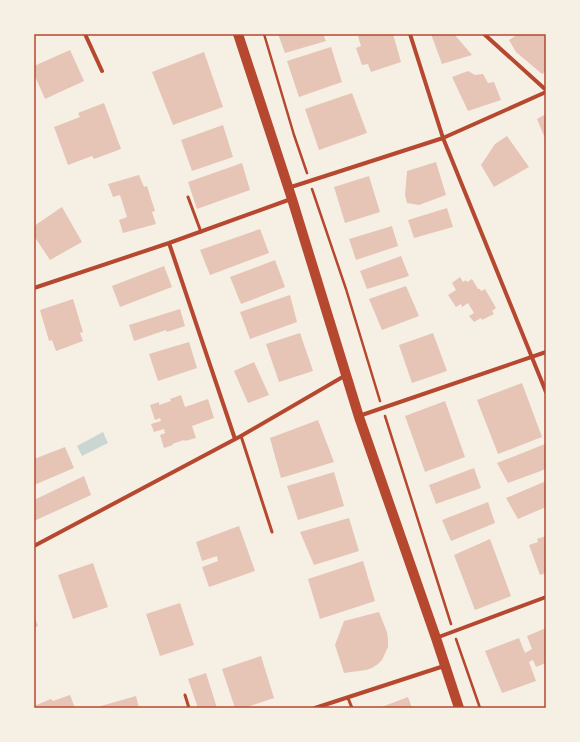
<svg xmlns="http://www.w3.org/2000/svg" width="580" height="742" viewBox="0 0 580 742" font-family="'Alegreya Sans',sans-serif">
	<style>
		.water { fill: #c9d6d2 }
		.building { fill: #e6c5b7 }
		.lines { fill: none; stroke-linecap: round; stroke-linejoin: round }
		.path { stroke: #b5482f; stroke-width: 2.5 }
		.service { stroke: #b5482f; stroke-width: 3 }
		.minor { stroke: #b5482f; stroke-width: 4 }
		.primary { stroke: #b5482f; stroke-width: 10 }
		.neatline { fill: none; stroke: #b5482f; stroke-width: 1.5 }
	</style>
	<rect width="100%" height="100%" fill="#f6efe4"/>
	<path class="water" d="M103 432 108 443 82 456 77 446Z"/>
	<path class="building" d="M278 34H323L326 41 285 53Z
		M365 34H393L401 62 371 72 368 64 362 65 356 48 361 46 358 36Z
		M431 34H454L472 55 442 64Z
		M518 34H546V72L542 74 516 52 509 40Z
		M331 47 342 82 299 97 287 61Z
		M70 50 84 81 45 99 34 74V66Z
		M204 52 223 107 173 125 152 72Z
		M468 71 475 75 483 74 488 83 494 82 501 100 468 111 452 77Z
		M352 93 367 133 319 150 305 109Z
		M104 103 121 149 94 159 92 156 68 165 54 127 80 117 78 113Z
		M546 114V141L537 119Z
		M223 125 233 157 192 171 181 140Z
		M507 136 529 167 494 187 481 165 495 144Z
		M436 162 446 195 419 205 407 203 405 195 407 171Z
		M242 163 250 190 197 209 188 182Z
		M139 175 144 187 147 186 155 211 152 212 156 224 123 233 119 220 127 217 120 195 113 197 108 184Z
		M369 176 380 212 345 223 334 187Z
		M62 207 82 242 50 260 34 236V226Z
		M447 208 453 227 414 238 408 220Z
		M392 226 398 246 356 260 349 239Z
		M260 229 269 253 210 275 200 250Z
		M401 256 409 276 367 289 360 271Z
		M275 260 285 287 241 304 230 277Z
		M164 266 172 287 120 307 112 286Z
		M460 277 463 282 466 280 467 282 472 279 478 289H480L481 291 485 289 496 308 492 311 494 314 482 320 481 318 474 322 469 316 474 313 468 303 462 307 461 304 456 307 448 295 456 290 452 283Z
		M406 286 419 316 382 330 369 299Z
		M290 295 297 322 250 339 240 312Z
		M73 299 83 332 80 333 83 341 56 351 52 340 49 341 40 310Z
		M180 309 185 326 167 332 166 330 134 341 129 325Z
		M300 333 313 371 279 382 266 344Z
		M433 333 447 371 412 383 399 345Z
		M189 342 197 368 158 381 149 354Z
		M254 362 269 395 248 403 234 371Z
		M522 383 542 437 498 454 477 400Z
		M181 395 185 407 208 399 214 418 192 426 196 438 185 441 184 440 172 444 173 445 164 448 160 435 165 433 164 429 154 432 151 424 161 421 160 418 155 420 150 405 159 402V405L171 401 170 399Z
		M445 401 465 457 425 472 405 416Z
		M318 420 334 462 281 478 270 438Z
		M545 444 546 449V469L508 483 497 463Z
		M65 447 74 468 34 485V459Z
		M474 468 481 488 436 504 429 485Z
		M334 472 344 506 298 520 287 486Z
		M84 476 91 495 34 521V500Z
		M546 481V507L518 519 506 498Z
		M488 502 495 523 451 541 442 520Z
		M349 518 359 551 314 565 300 532Z
		M239 526 255 571 209 587 202 567 218 561 217 556 202 561 196 542Z
		M546 536V573L540 575 529 545 538 542 537 539Z
		M490 539 511 596 475 610 454 555Z
		M363 561 375 601 320 619 308 579Z
		M93 563 108 607 73 619 58 575Z
		M180 603 194 645 160 656 146 614Z
		M379 612 387 632 388 640V647L382 660 378 664 372 668 366 670 344 673 335 645 344 621Z
		M34 616 38 626 34 628Z
		M546 628V663L536 667 533 660 529 662 536 681 502 693 485 651 519 638 525 653 532 649 527 636Z
		M261 656 274 698 244 708H235L222 669Z
		M206 673 217 708H198L188 679Z
		M70 695 75 708H34V706L51 699 53 701Z
		M136 696 139 708H94Z
		M408 697 412 708H379Z"/>
	<g class="lines">
		<path class="path" d="M264 34 294 135 307 173
			M312 189 346 289 380 401
			M385 416 451 624
			M456 639 480 708"/>
		<path class="service" d="M188 197 201 232
			M241 436 272 532
			M185 695 189 708
			M348 698 352 708"/>
		<path class="minor" d="M85 34 102 71
			M410 34 443 138 546 392
			M484 34 546 90
			M288 188 443 138 546 92
			M169 243 235 439
			M34 288 169 243 291 199
			M359 416 546 352
			M34 546 241 436 346 375
			M436 638 546 597
			M315 708 444 666"/>
		<path class="primary" d="M238 34 292 199 359 417 436 638 459 708"/>
	</g>
	<rect width="580" height="742" fill="none" stroke="#f6efe4" stroke-width="70"/>
	<rect x="35" y="35" width="510" height="672" class="neatline"/>
</svg>
